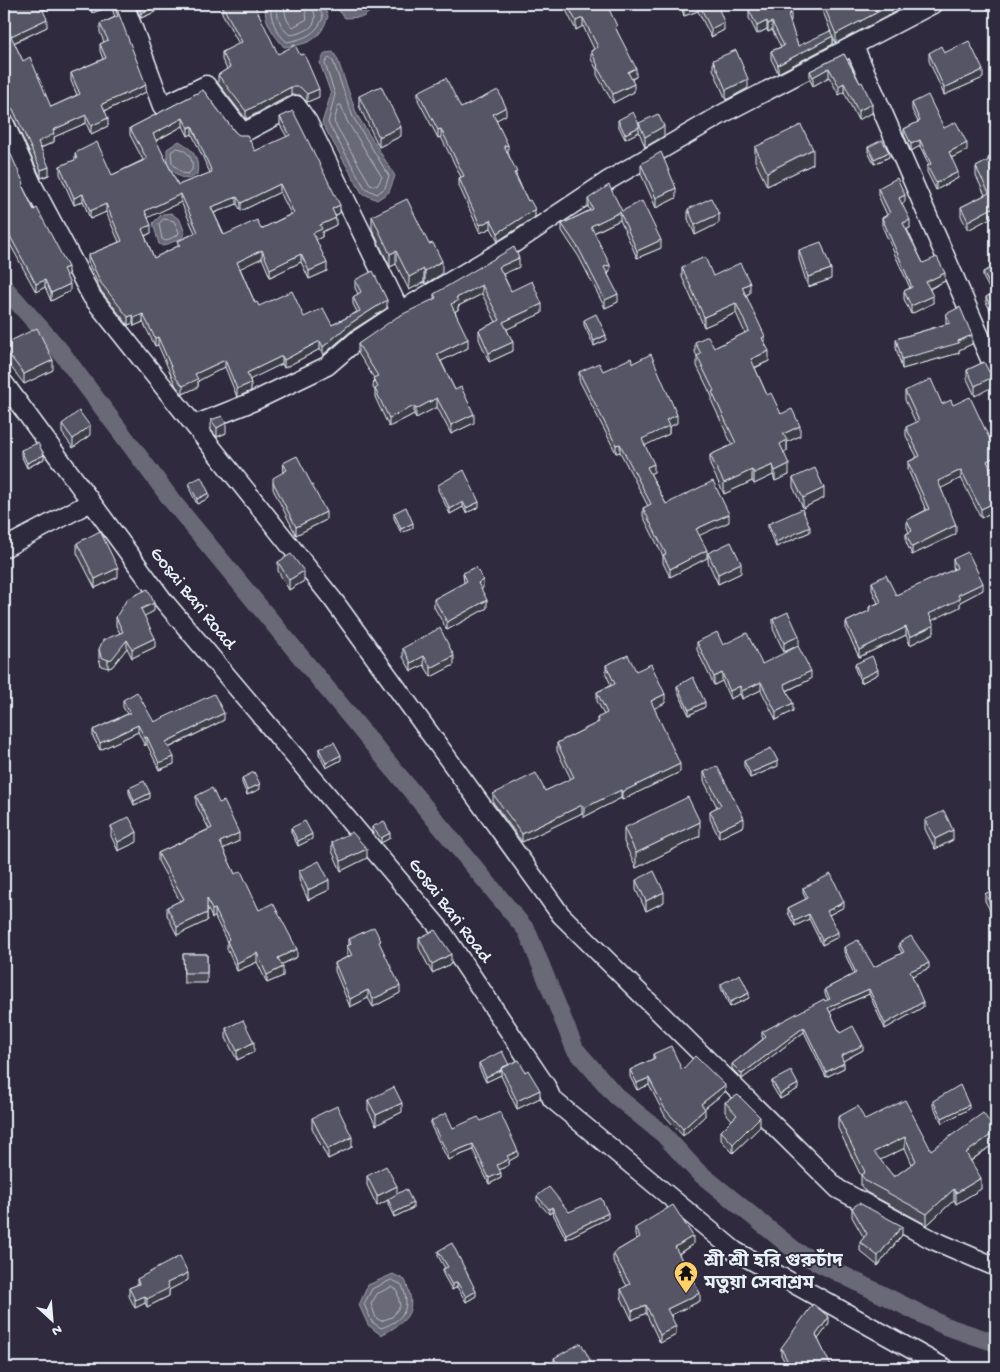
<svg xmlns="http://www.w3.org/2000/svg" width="1000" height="1372" viewBox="0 0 1000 1372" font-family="'Gochi Hand','Noto Sans Bengali',sans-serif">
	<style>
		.water { fill: #696978; stroke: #9c9fab }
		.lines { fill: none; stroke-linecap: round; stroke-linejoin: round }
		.shore { stroke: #b5bbc5; stroke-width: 1 }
		.canal { stroke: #696978; stroke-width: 18 }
		.minor-casing { stroke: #e8f1f8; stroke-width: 21 }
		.minor { stroke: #2f2a3d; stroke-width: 18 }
		.wall { fill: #4b4957; stroke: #e8f1f8; fill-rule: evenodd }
		.shaded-wall { fill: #3d3c47; stroke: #e8f1f8 }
		.building { fill: #575565; stroke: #e8f1f8; fill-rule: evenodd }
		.labels { text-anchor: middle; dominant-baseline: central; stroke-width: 4; stroke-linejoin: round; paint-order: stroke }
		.street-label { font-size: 19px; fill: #e8f1f8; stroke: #2f2a3d }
		.poi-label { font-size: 19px; font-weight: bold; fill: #e8f1f8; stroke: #2f2a3d; text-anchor: start }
	</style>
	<rect width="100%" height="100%" fill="#2f2a3d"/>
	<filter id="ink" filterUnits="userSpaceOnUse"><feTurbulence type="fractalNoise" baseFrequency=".02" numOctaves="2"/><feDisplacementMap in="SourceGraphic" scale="10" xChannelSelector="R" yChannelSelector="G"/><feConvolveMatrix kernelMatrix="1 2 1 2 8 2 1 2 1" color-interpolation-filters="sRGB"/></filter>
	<g filter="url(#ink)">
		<path class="water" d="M266 4H322L328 16C320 41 309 44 284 47 274 35 262 20 266 4Z
			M333 4H380L363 17 345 18Z
			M333 52 337 58 357 115 395 176 389 192 377 200 362 193 322 123 331 94 320 63 325 53Z
			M179 141C192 148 200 158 197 174 185 185 177 175 167 165V149Z
			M171 213 180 220 185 233 182 238 163 246 159 244 153 223 162 214Z
			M393 1274 405 1280C418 1311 409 1321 381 1335L368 1325 359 1305 368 1285Z"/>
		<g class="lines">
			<path class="shore" d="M271 4C269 17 276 33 287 42 304 39 317 34 323 17L318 4
				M277 4C276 15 280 28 290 35 298 34 314 30 315 19 316 14 312 9 311 4
				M285 4C284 12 286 22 293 27L307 19 304 4
				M329 58 333 61 353 117 389 176 385 188 377 194 365 188 328 123 335 94 325 64Z
				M341 105 347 121 382 177 377 186 370 184 334 122 338 106Z
				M178 148C188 150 194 160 192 170L188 174 182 173 172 163 171 152Z
				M164 219 174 221 179 232 178 235 165 241 162 239 159 224Z
				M392 1280 402 1285C411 1307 405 1320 381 1328L372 1322 364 1304 372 1289Z
				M392 1287 397 1290 400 1306 392 1317 381 1321 376 1318 371 1304 377 1294Z"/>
			<path class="canal" d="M4 287 58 348 173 502 527 931 575 1049 616 1096 663 1134 697 1171 797 1252 945 1326 996 1343"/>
			<g class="minor-casing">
				<path id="minor" d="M124 4 162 106 206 85 243 133 296 105 308 122 400 311
					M854 46 996 373
					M4 122 33 186 92 297 334 601 561 915 838 1189 933 1240 996 1267
					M4 383 163 600 441 930 546 1086 552 1099 735 1251 945 1368
					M194 425 252 402 327 366 357 340 404 309 513 244 609 180 724 113 933 4
					M4 548 91 502"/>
			</g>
			<use href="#minor" class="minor"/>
		</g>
		<path class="wall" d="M4 4H48V8L43 10 47 27 14 43 23 61 51 107 77 95 71 81V73L103 59 100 51V44L104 42 100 32V24L115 17 111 6 92 13 87 4H115L146 92 105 111 108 126 91 134 86 123 54 137V142L41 148 49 175 41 178 13 117 5 111 4 112Z
			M135 4H154H153L155 12 141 18Z
			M563 4H603L617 31 636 77 632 79 634 92 613 103 597 75V70L591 59V51L594 49 583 26 576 30Z
			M680 4H717L724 30 711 37 698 11 684 16Z
			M755 4H786L790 22 798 46 831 32 820 4H847L848 8 903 4V8L836 43 833 37V44L778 73 771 59V51L781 47 772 30 768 32 767 29 757 34 749 18V10L756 6Z
			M222 5 278 54 319 97 307 102 300 95H291L246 119 218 83V75L227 69 222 60V52L239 44 222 13Z
			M929 53H944L983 78 944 95 929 61Z
			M844 54 872 113 858 120 844 92 839 95 829 77 813 86 810 80V71Z
			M713 60 748 88 726 100 713 69Z
			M203 90 235 132 255 151 287 137 280 125V117L340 213 335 216 336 225 322 232V237L316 239 327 271 309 279 301 262 270 277 262 258 240 268 255 303 259 306 332 325 357 312 353 304V297L358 294 355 288V280L387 308 351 331 323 355 320 349 284 368 282 364 250 379 251 391 237 397 225 367 198 381V387L183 394 176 386 158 345 155 346 143 322 134 326 133 323 128 325 101 291 88 262V255L119 242 106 212 90 219 83 201 74 205 60 174V166L75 160V153L112 175 143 160 130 135V128ZM183 126 188 136 192 134 210 173 178 185 156 141ZM280 192 291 214 261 229 224 235 214 213 237 204 241 211ZM181 202 195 233 178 241V246L154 258 145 236 151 233 148 217Z
			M418 92 461 108 506 115 496 120 517 177 535 217 498 241 491 228 480 233 459 186V178L461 177 441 137 438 138 418 100Z
			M359 96 401 136 379 147 359 106Z
			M912 103 944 128 967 150 951 158 958 178 936 190 927 172V166L929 165 920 146 911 151 904 135V129L918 122 912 110Z
			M618 120 639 124 664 136 645 147 639 132 625 139 618 125Z
			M4 139 24 190 68 275 66 276 70 291 51 301 45 287 36 292 4 233Z
			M755 147 813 164 767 186 755 161Z
			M868 147 889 157 874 164 868 152Z
			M996 154V220L994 216 968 230 961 216V207L985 195 976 176V167L988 161V158Z
			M641 164 676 198 656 208 641 174Z
			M878 188 905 202 902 204 910 228 907 229 923 263 945 281 930 289 933 303 911 314 904 299V291L910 288 882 226V218L887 215 878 195Z
			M588 199 622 211 661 248 637 258 620 220 594 233 610 272 608 274 618 302 605 308 579 257 562 231V224L590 210 588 207Z
			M688 209 719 223 695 235 688 219Z
			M372 216 442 274 425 284 424 282 409 290 396 264 390 267 372 229Z
			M799 250 831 279 808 287 799 259Z
			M519 267 503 274 511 291 542 313 507 329 513 351 489 362 479 339V330L496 322 482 294 458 306V310L455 311 468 348 441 361 455 390 474 423 451 434 437 407 416 418 414 414 389 427 375 397V391L373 387 374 378 358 353V344L434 299V294Z
			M682 267 713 276 750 293 746 295 765 345 769 361 755 368 767 395 781 414 800 436 787 442V451L784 452 789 475 775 481 773 475 754 484 752 481 724 494 710 465V455L732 445 712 402V397L697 366V356L695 352V342L714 348 745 333 736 313 704 327 682 277Z
			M996 267V314L993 316 986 302V297L992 294 983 277V272Z
			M946 314 972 344 959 350V353L902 369 896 348V339L946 324Z
			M584 320 606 340 594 346 584 325Z
			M4 344 53 370 24 384 4 358Z
			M984 362 975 396 967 379V370Z
			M633 363 677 423 669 427V434L645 445 654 472 650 473 666 504 729 522 699 535 707 558 670 577 663 563V556L643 516V508L648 506 620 452 616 453 579 380V372L603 371Z
			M905 391 942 404 953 405 992 444 996 442V465L990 468 996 481V510L981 518 961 478 941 488 956 534 912 555 906 542V534L909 532 907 528V520L926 510 908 470V462L917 457 906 436V427L916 423 905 400Z
			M211 420 226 433 217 437 211 430Z
			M62 424 90 435 73 448 62 433Z
			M21 450 44 459 27 468 21 455Z
			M283 463 326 520 296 535 273 489V482L284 472Z
			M793 478 824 498 803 508 793 487Z
			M189 483 209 498 197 504 189 488Z
			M438 485 479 507 466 513 463 507 450 514 438 490Z
			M394 513 413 528 401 533 394 518Z
			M768 524 810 532 776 547 768 529Z
			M77 543 118 577 95 588 77 553Z
			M708 553 741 573 718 584 708 562Z
			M953 559 983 590 960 602V607L932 620 934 633 910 645 906 635 859 657 846 630V622L869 611V607L878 603 872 590V582L896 595 954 570 953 567Z
			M278 562 304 581 289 590 278 571Z
			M463 573 483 588 481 589 487 608 447 630 434 607V599L464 583Z
			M154 611 144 616 155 647 132 658 127 648 112 667 108 668 101 666 99 658V649L120 633 116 626V617Z
			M773 619 799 645 784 652 773 629Z
			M697 642 723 645 762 664 811 679 787 691 793 711 776 720 761 690 742 699 740 694 730 699 722 681 714 685 697 650Z
			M403 648 454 665 431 677 424 665 411 671 403 657Z
			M855 664 878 674 861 683 855 669Z
			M606 665 636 671 665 703 654 708 680 772 622 800 621 798 584 817 582 813 522 842 493 802V794L545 791 571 779 557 751V743L597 723V718L604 715 597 701V692L611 685 606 674Z
			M677 686 705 707 689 715 677 690Z
			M123 700 154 722 224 720 169 748 174 764 159 770 147 744 145 746 138 732 100 750 93 737V730L127 714 123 707Z
			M319 749 341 760 326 768 319 754Z
			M744 761 778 766 750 778 744 766Z
			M704 772 744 826 719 838 710 819V811L717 807 704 781Z
			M242 778 260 789 247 795 242 783Z
			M129 788 150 798 134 805 129 793Z
			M196 796 239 841 223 849 235 874 259 910 297 957 281 965 283 976 267 983 257 962 237 971 227 949V942L215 917 212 918 207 907V921L177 935 167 915V907L180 901 158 861V853L209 829 196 804Z
			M925 820 953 840 935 849 925 829Z
			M111 826 137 842 118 851 111 836Z
			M372 827 390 838 381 843 372 832Z
			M291 828 312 839 298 846 291 832Z
			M624 828 700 836 636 868 624 842Z
			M332 842 367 858 341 871 332 851Z
			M299 871 329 890 308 900 299 880Z
			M636 880 664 902 646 911 636 890Z
			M803 888 844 907 829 915 838 937 822 945 809 919 795 926 788 913V908L806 899 803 893Z
			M996 888V921L985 901V894Z
			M419 938 451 964 432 973 419 948Z
			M349 939 381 948 400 993 373 1007 368 998 350 1007 335 971V963L349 956 347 954V946L349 945Z
			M899 943 929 968 912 976 923 1007 885 1029 869 994 833 1010 830 1012 840 1033 863 1050 843 1061 844 1068 826 1077 804 1032 742 1079 732 1069V1064L763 1039 762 1037V1032L828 1000 825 994V989L854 974 844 952V947L874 967 902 953 899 948Z
			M183 954H207V983H184Z
			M721 984 749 998 730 1007 721 988Z
			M226 1028 254 1052 237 1060 226 1038Z
			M653 1054 725 1092 704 1109 705 1116 683 1136 665 1116 649 1085 637 1090 630 1077V1070L653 1059Z
			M479 1063 509 1065 525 1072 540 1098 517 1109 501 1076V1075L486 1082 479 1068Z
			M772 1081 798 1089 780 1099 772 1086Z
			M368 1100 402 1112 376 1125 368 1110Z
			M933 1101 969 1109 942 1123 933 1106Z
			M725 1102 760 1127 733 1153 721 1140V1131L732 1120 725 1112Z
			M838 1117 865 1120 931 1150 996 1142 971 1161 981 1189 956 1204 954 1200 927 1225 866 1192 861 1186V1176L838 1128ZM905 1148 912 1164 894 1177 880 1160Z
			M312 1118 352 1147 328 1159 312 1128Z
			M431 1121 453 1128 481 1121 518 1156 509 1161V1165L499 1170 501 1178 489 1184 473 1150 448 1160 431 1126Z
			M367 1176 397 1194 413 1208 394 1217 388 1204V1200L377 1206 367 1185Z
			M537 1196 569 1212 608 1218 566 1239 552 1212 549 1214 537 1201Z
			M852 1208 902 1235 878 1266 860 1251V1242L864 1238 852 1217Z
			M635 1228 693 1244 679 1254 700 1301 671 1315 676 1335 660 1343 646 1313 632 1320 621 1297V1289L627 1286 613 1261V1253L637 1239 635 1236Z
			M438 1251 476 1296 466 1302 457 1287 452 1290 443 1274V1269L445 1268 438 1256Z
			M137 1279 188 1280 169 1290V1296L147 1307 145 1303 135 1308 129 1296V1288L137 1285Z
			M829 1324 818 1339 831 1368H788L781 1355V1348Z
			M554 1358 590 1364 583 1368H557L554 1362Z"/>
		<path class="shaded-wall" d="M40 4H48V8L40 11Z
			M96 4H111V6L92 13V6Z
			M695 4H698V11L684 16V8Z
			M893 4H903V8L836 43V34Z
			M155 7V12L141 18V13Z
			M791 13V21L788 23V15Z
			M583 18V26L576 30V21Z
			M47 19V27L11 44V36Z
			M767 21V29L757 34V26Z
			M724 22V30L711 37V29Z
			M772 22V30L768 32V24Z
			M833 36V44L778 73V65Z
			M636 68V77L628 80V72Z
			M829 68V77L813 86V77Z
			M983 70V78L944 95V88Z
			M748 79V88L726 100V90Z
			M844 83V92L839 95V86Z
			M634 84V92L613 103V94Z
			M146 85V92L102 112V104Z
			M291 87V95L246 119V111Z
			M319 89V97L307 102V94Z
			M872 104V113L858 120V111Z
			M506 107V115L493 122V114Z
			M86 115V123L54 137V142L38 149V142L53 130Z
			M108 118V126L91 134V126Z
			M183 118V126L153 142V134Z
			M192 126V134L188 136V128Z
			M664 126V136L645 147V137Z
			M401 127V136L379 147V137Z
			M639 127V132L625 139V134Z
			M441 129V137L438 138V130Z
			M920 140V146L911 151V144Z
			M967 143V150L949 159V152Z
			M508 145V153L504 146Z
			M813 149V164L767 186V172Z
			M889 152V157L874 164V159Z
			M49 167V175L41 178V170Z
			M958 172V178L936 190V183Z
			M280 184V192L241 211V203Z
			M676 188V198L656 208V198Z
			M83 194V201L74 205V198Z
			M181 194V202L145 219V211Z
			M905 195V202L899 205V198Z
			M237 197V204L211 214V207Z
			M106 204V212L90 219V211Z
			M340 205V213L332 217V209Z
			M994 207V216L968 230V221Z
			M535 209V217L498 241V233Z
			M620 212V220L591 234V226Z
			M719 214V223L695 235V225Z
			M336 218V225L322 232V237L313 241V233L320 225Z
			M491 220V228L480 233V225Z
			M910 220V228L903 231V223Z
			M151 225V233L142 237V229Z
			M661 240V248L637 258V251Z
			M262 250V258L237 270V262Z
			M396 251V264L390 267V254Z
			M301 254V262L270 277V269Z
			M519 258V267L499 276V267Z
			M442 261V274L425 284V271Z
			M327 263V271L309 279V271Z
			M610 265V272L604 275V267Z
			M68 267V275L63 277V269Z
			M424 269V282L409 290V277Z
			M831 269V279L808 287V277Z
			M945 273V281L926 290V282Z
			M45 280V287L36 292V284Z
			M750 283V293L742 297V287Z
			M70 284V291L51 301V293Z
			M482 285V294L458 306V310L451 313V304L456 298Z
			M618 294V302L605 308V300Z
			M933 296V303L911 314V306Z
			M387 300V308L351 331 323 355V347L351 323Z
			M736 303V313L704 327V317Z
			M542 304V313L503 331V322Z
			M996 309V314L993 316V311Z
			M143 314V322L134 326V318Z
			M133 315V323L128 325V317Z
			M606 335V340L594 346V341Z
			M972 335V344L959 350V353L902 369V359L958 341Z
			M765 336V346L762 338Z
			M158 337V345L155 346V338Z
			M468 339V348L437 363V354Z
			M320 341V349L284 368V360Z
			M513 342V351L489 362V353Z
			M769 351V361L751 369V359Z
			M282 356V364L247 381V373Z
			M53 360V370L24 384V374Z
			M225 360V367L198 381V387L183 394V386L195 374Z
			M996 375V385L975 396V386Z
			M251 383V391L237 397V389Z
			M437 398V407L416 418V409Z
			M414 406V414L389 427V418Z
			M474 414V423L451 434V425Z
			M677 415V423L669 427V434L642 447V439L666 420Z
			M226 423V433L217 437V428Z
			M90 426V435L73 448V439Z
			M800 426V436L787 442V451L780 454V444L783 434Z
			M620 444V452L616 453V445Z
			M44 455V459L27 468V463Z
			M996 456V465L987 470V461Z
			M654 464V472L647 475V467Z
			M789 464V475L775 481V471Z
			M773 465V475L754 484V473Z
			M752 470V481L724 494V483Z
			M961 470V478L938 490V481Z
			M824 488V498L803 508V498Z
			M209 493V498L197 504V499Z
			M463 502V507L450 514V509Z
			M479 502V507L466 513V508Z
			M996 502V510L981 518V509Z
			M326 512V520L296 535V527Z
			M729 514V522L696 537V529Z
			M413 523V528L401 533V529Z
			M956 525V534L912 555V547Z
			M810 527V532L776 547V542Z
			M707 550V558L670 577V569Z
			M741 563V573L718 584V574Z
			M118 568V577L95 588V579Z
			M304 571V581L289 590V580Z
			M483 580V588L478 591V583Z
			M983 583V590L960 602V607L929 622V614L958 595Z
			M487 600V608L447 630V622Z
			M154 603V611L141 618V609Z
			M934 625V633L910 645V637Z
			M906 627V635L859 657V650Z
			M799 636V645L784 652V643Z
			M155 638V647L132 658V649Z
			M127 640V648L112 667 108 668V660Z
			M424 656V665L411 671V663Z
			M454 656V665L431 677V668Z
			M878 670V674L861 683V678Z
			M811 671V679L784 692V684Z
			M722 673V681L714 685V677Z
			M761 682V690L742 699V691Z
			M740 686V694L730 699V691Z
			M665 694V703L651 710V701Z
			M705 702V707L689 715V710Z
			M793 703V711L776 720V712Z
			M224 713V720L166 749V742Z
			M138 725V732L100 750V743Z
			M147 737V744L145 746V738Z
			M341 755V760L326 768V763Z
			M174 757V764L159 770V763Z
			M778 761V766L750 778V773Z
			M680 764V772L622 800V792Z
			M260 784V789L247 795V790Z
			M621 790V798L584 817V808Z
			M150 793V798L134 805V801Z
			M582 805V813L522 842V834Z
			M744 818V826L719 838V830Z
			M700 822V836L636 868V853Z
			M953 830V840L935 849V839Z
			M137 832V842L118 851V842Z
			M239 833V841L220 850V842Z
			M390 833V838L381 843V838Z
			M312 834V839L298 846V841Z
			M367 849V858L341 871V861Z
			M329 880V890L308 900V890Z
			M664 892V902L646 911V901Z
			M844 902V907L827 916V911Z
			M215 909V917L212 918V910Z
			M207 913V921L177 935V927Z
			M809 914V919L795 926V921Z
			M838 932V937L822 945V940Z
			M297 949V957L278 966V958Z
			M257 953V962L237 971V963Z
			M451 954V964L432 973V964Z
			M929 963V968L910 977V971Z
			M283 967V976L267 983V975Z
			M400 986V993L373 1007V999Z
			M869 989V994L833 1010 828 1014V1008L833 1005Z
			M368 990V998L350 1007V999Z
			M749 993V998L730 1007V1002Z
			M923 1002V1007L885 1029V1024Z
			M804 1027V1032L742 1079V1074Z
			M254 1042V1052L237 1060V1051Z
			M863 1045V1050L841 1062V1056Z
			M844 1063V1068L826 1077V1072Z
			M501 1070V1075L486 1082V1077Z
			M649 1078V1085L637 1090V1083Z
			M798 1084V1089L780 1099V1094Z
			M725 1085V1092L701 1111V1104Z
			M540 1090V1098L517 1109V1101Z
			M402 1103V1112L376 1125V1115Z
			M969 1105V1109L942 1123V1118Z
			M705 1109V1116L683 1136V1129Z
			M760 1117V1127L733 1153V1144Z
			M996 1131V1142L966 1164V1153Z
			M352 1137V1147L328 1159V1149Z
			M905 1137V1148L874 1163V1152Z
			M473 1144V1150L448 1160V1154Z
			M518 1151V1156L509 1161V1165L497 1171V1165L507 1156Z
			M501 1173V1178L489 1184V1178Z
			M981 1178V1189L956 1204V1193Z
			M397 1186V1195L377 1206V1196Z
			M954 1189V1200L927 1225V1214Z
			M413 1203V1208L394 1217V1213Z
			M552 1207V1212L549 1214V1209Z
			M608 1213V1218L566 1239V1234Z
			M902 1226V1235L878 1266V1256Z
			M693 1236V1244L675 1256V1247Z
			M188 1273V1280L169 1290V1296L147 1307V1299L167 1283Z
			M457 1282V1287L452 1290V1285Z
			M476 1291V1296L466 1302V1297Z
			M700 1293V1301L667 1317V1309Z
			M145 1296V1303L135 1308V1300Z
			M646 1305V1313L632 1320V1311Z
			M829 1317V1324L816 1342V1335Z
			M676 1326V1335L660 1343V1335Z
			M590 1360V1364L583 1368H573Z"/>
		<path class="building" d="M4 4H40L47 19 11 36 23 61 30 57 51 107 80 94 71 73 106 58 100 44 108 40 100 24 118 16 113 4H115L146 85 102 104 108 118 91 126 86 115 53 130 54 134 38 142 49 167 41 170 13 109 5 104H4Z
			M137 4H153L155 7 141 13Z
			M224 4H254L278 54 295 45 300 55 304 54 319 89 307 94 300 87H291L246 111 218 75 230 67 222 52 242 42 222 5Z
			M567 4H603L605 8 608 7 617 26 615 27 636 68 628 72 634 84 613 94 597 67 598 66 591 51 598 47 583 18 576 21Z
			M683 4H695L684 8Z
			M699 4H717L724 22 711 29Z
			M759 4H786L791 13 788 15 798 46 830 31 833 36 778 65 771 51 784 46 772 22 768 24 767 21 757 26 749 10 759 5Z
			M823 4H847L848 8 857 4H893L836 34Z
			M969 41 983 70 944 88 929 53 941 46 944 53Z
			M736 50 748 79 726 90 713 60Z
			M844 54 860 83 862 82 872 104 858 111 844 83 839 86 829 68 813 77 810 71Z
			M446 78 461 108 498 90 506 107 493 114 508 145 504 146 517 172 514 173 528 201 530 200 535 209 498 233 491 220 480 225 459 178 464 176 441 129 438 130 418 92Z
			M381 86 401 127 379 137 359 96Z
			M203 90 235 132 239 135H247L255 151 290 135 280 117 293 111 340 205 332 209 336 218 320 225 322 229 313 233 327 263 309 271 301 254 270 269 262 250 237 262 255 303 257 302 259 306 292 291 304 317 323 308 332 325 360 311 353 297 361 292 355 280 373 271 387 300 351 323 323 347 320 341 284 360 282 356 247 373 251 383 237 389 225 360 195 374 198 379 183 386 176 378 158 337 155 338 143 314 134 318 133 315 128 317 101 283 88 255 122 241 106 204 90 211 83 194 74 198 60 166 77 159 75 153 97 142 112 175 147 159 130 128ZM183 118 188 128 192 126 212 172 178 185 153 134ZM280 184 294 213 261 229 257 220 224 235 211 207 237 197 241 203ZM181 194 198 232 178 241 180 245 154 258 142 229 151 225 145 211Z
			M928 95 944 128 956 122 967 143 949 152 958 172 936 183 927 166 931 164 920 140 911 144 904 129 920 121 912 103Z
			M633 112 639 124V127L625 134 618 120Z
			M658 114 664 126 645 137 639 123Z
			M801 125 813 149 767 172 755 147Z
			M4 139 24 184 22 185 34 210 37 208 68 267 63 269 70 284 51 293 45 280 36 284 4 225Z
			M882 140 889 152 874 159 868 147Z
			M661 152 676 188 656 198 641 164Z
			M996 154V211L994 207 968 221 961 207 989 193 976 167 989 160 988 158Z
			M897 178 905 195 899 198 910 220 903 223 923 263 937 257 945 273 926 282 933 296 911 306 904 291 912 287 882 218 890 213 878 188Z
			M609 185 622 211 642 201 661 240 637 251 620 212 591 226 610 265 604 267 618 294 605 300 579 249 562 224 593 209 588 199Z
			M711 198 719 214 695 225 688 209Z
			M407 199 429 244 433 243 442 261 425 271 424 269 409 277 396 251 390 254 372 216Z
			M821 242 831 269 808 277 799 250Z
			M514 247 519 258 499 267 511 291 532 281 542 304 503 322 513 342 489 353 479 330 500 320 482 285 456 298 458 301 451 304 468 339 437 354 455 390 461 387 474 414 451 425 437 398 416 409 414 406 389 418 375 389 378 387 373 378 378 376 358 344 397 317 436 298 434 294Z
			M705 257 713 276 740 263 750 283 742 287 765 336 762 338 769 351 751 359 767 395 771 393 781 414 792 409 800 426 783 434 787 440 780 444 789 464 775 471 773 465 754 473 752 470 724 483 710 455 736 443 712 392 714 391 697 356 701 354 695 342 708 336 714 348 749 331 736 303 704 317 682 267Z
			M996 266V309L993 311 986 297 994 293 983 272Z
			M960 307 972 335 958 341 959 343 902 359 896 339 950 323 946 314Z
			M596 314 606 335 594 341 584 320Z
			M37 328 53 360 24 374 4 348V344Z
			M651 354 677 415 666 420 669 426 642 439 654 464 647 467 666 504 713 481 729 514 696 529 707 550 670 569 663 555 666 554 643 508 651 504 620 444 616 445 579 372 599 363 603 371 631 358 633 363Z
			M984 362 989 372 996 374V375L975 386 967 370Z
			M931 379 942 404 951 400 953 405 970 397 992 444 996 442V456L987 461 996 481V502L981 509 961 470 938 481 956 525 912 547 906 534 912 531 907 520 929 509 908 462 920 456 906 427 919 421 905 391Z
			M79 411 90 426 73 439 62 424Z
			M222 416 226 423 217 428 211 420Z
			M38 443 44 455 27 463 21 450Z
			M297 456 326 512 296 527 273 482V478L287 470 283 463Z
			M815 468 824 488 803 498 793 478Z
			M464 470 479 502 466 508 463 502 450 509 438 485Z
			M201 477 209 493 197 499 189 483Z
			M406 507 413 523 401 529 394 513Z
			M802 509 810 527 776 542 768 524Z
			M100 531 118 568 95 579 77 543Z
			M731 542 741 563 718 574 708 553Z
			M968 552 983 583 958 595 960 599 929 614 934 625 910 637 906 627 859 650 846 622 871 610 869 607 881 602 872 582 886 575 896 595 957 568 953 559Z
			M291 554 304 571 289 580 278 562Z
			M476 567 483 580 478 583 487 600 447 622 434 599 467 581 463 573Z
			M148 589 154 603 141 609 155 638 132 649 127 640 112 659 108 660 101 657 99 649 103 640 123 632 116 617 127 599Z
			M788 612 799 636 784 643 773 619Z
			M440 628 454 656 431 668 424 656 411 663 403 648Z
			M717 632 723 645 747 633 762 664 798 646 811 671 784 684 793 703 776 712 761 682 742 691 740 686 730 691 722 673 714 677 697 642Z
			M628 655 636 671 651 664 665 694 651 701 680 764 622 792 621 790 584 808 582 805 522 834 493 794 536 773 545 791 574 777 557 743 599 722 597 718 607 713 597 692 615 684 606 665Z
			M872 656 878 670 861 678 855 664Z
			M693 677 705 702 689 710 677 686Z
			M137 692 154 722 214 694 224 713 166 742 174 757 159 763 147 737 145 738 138 725 100 743 93 730 130 713 123 700Z
			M334 742 341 755 326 763 319 749Z
			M771 748 778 761 750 773 744 761Z
			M717 766 744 818 719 830 710 811 721 805 704 772Z
			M254 772 260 784 247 790 242 778Z
			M144 781 150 793 134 801 129 788Z
			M212 788 219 803 224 801 239 833 220 842 235 874 241 871 259 910 273 903 297 949 278 958 283 967 267 975 257 953 237 963 227 941 229 939 215 909 212 910 207 898V913L177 927 167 907 184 899 158 853 212 828 196 796Z
			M688 797 700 822 636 853 624 828Z
			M944 811 953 830 935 839 925 820Z
			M129 817 137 832 118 842 111 826Z
			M305 821 312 834 298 841 291 828Z
			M384 821 390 833 381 838 372 827Z
			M352 832 367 849 341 861 332 842Z
			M319 861 329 880 308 890 299 871Z
			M654 871 664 892 646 901 636 880Z
			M831 874 844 902 827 911 838 932 822 940 809 914 795 921 788 908 808 898 803 888Z
			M996 888V914L985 894Z
			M374 927 381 941 379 942 400 986 373 999 368 990 350 999 335 963 352 955 347 946 351 944 349 939Z
			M435 930 451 954 432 964 419 938Z
			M911 936 929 963 910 971 923 1002 885 1024 869 989 833 1005 828 1008 840 1033 853 1026 863 1045 841 1056 844 1063 826 1072 804 1027 742 1074 732 1064 766 1037 762 1032 824 999 825 1001 830 999 825 989 856 973 844 947 858 940 874 967 904 952 899 943Z
			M183 954H207V973H184Z
			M740 974 749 993 730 1002 721 984Z
			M243 1020 254 1042 237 1051 226 1028Z
			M671 1046 682 1070 695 1056 725 1085 701 1104 705 1109 683 1129 665 1109 649 1078 637 1083 630 1070 655 1058 653 1054Z
			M502 1051 509 1065 501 1068V1070L486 1077 479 1063Z
			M519 1060 525 1072 528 1070 540 1090 517 1101 501 1068Z
			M791 1071 798 1084 780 1094 772 1081Z
			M960 1085 969 1105 942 1118 933 1101Z
			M394 1087 402 1103 376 1115 368 1100Z
			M738 1095 760 1117 733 1144 721 1131 737 1115 725 1102Z
			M905 1100 931 1150 983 1113 996 1131 966 1153 981 1178 956 1193 954 1189 927 1214 866 1181 861 1175 865 1172 838 1117 858 1106 865 1120ZM905 1137 916 1161 894 1177 874 1152Z
			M337 1106 352 1137 328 1149 312 1118Z
			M500 1112 518 1151 507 1156 509 1159 497 1165 501 1173 489 1178 473 1144 448 1154 431 1121 446 1113 453 1128 478 1117 481 1121Z
			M386 1166 397 1186 377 1196 367 1176Z
			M549 1187 569 1212 601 1198 608 1213 566 1234 552 1207 549 1209 537 1196Z
			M406 1189 413 1203 394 1213 388 1199Z
			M859 1203 902 1226 878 1256 860 1242 867 1234 852 1208Z
			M673 1205 693 1236 675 1247 700 1293 667 1309 676 1326 660 1335 646 1305 632 1311 621 1289 630 1284 613 1253 640 1237 635 1228Z
			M452 1243 476 1291 466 1297 457 1282 452 1285 443 1269 448 1267 438 1251Z
			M180 1256 188 1273 167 1283 169 1288 147 1299 145 1296 135 1300 129 1288 139 1284 137 1279Z
			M813 1304 829 1317 816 1335 831 1366 827 1368H791L781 1348Z
			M581 1343 590 1360 573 1368H560L554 1358Z
			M367 1365 369 1368H361Z"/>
	</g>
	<defs>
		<g id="temple-pin" transform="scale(1.25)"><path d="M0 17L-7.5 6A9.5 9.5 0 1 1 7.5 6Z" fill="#ffd166" stroke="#2f2a3d"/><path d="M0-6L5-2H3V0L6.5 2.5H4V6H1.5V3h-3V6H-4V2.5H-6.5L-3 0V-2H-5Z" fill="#111"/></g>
	</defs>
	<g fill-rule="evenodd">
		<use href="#temple-pin" x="686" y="1273"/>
	</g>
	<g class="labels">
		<g class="street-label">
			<text transform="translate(192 599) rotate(51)">Gosai Bari Road</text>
			<text transform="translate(449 911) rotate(53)">Gosai Bari Road</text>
		</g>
		<g class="poi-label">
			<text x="704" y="1262">শ্রী শ্রী হরি গুরুচাঁদ<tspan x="704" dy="22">মতুয়া সেবাশ্রম</tspan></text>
		</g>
	</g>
	<rect width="1000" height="1372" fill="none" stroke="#2f2a3d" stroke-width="20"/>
	<rect x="10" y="10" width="980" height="1352" fill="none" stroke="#e8f1f8" stroke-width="2" filter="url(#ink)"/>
	<g transform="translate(52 1320) rotate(154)" stroke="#2f2a3d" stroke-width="4" paint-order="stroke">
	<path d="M0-4L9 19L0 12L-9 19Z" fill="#e8f1f8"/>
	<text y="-8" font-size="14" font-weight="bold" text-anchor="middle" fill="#e8f1f8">N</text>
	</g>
</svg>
